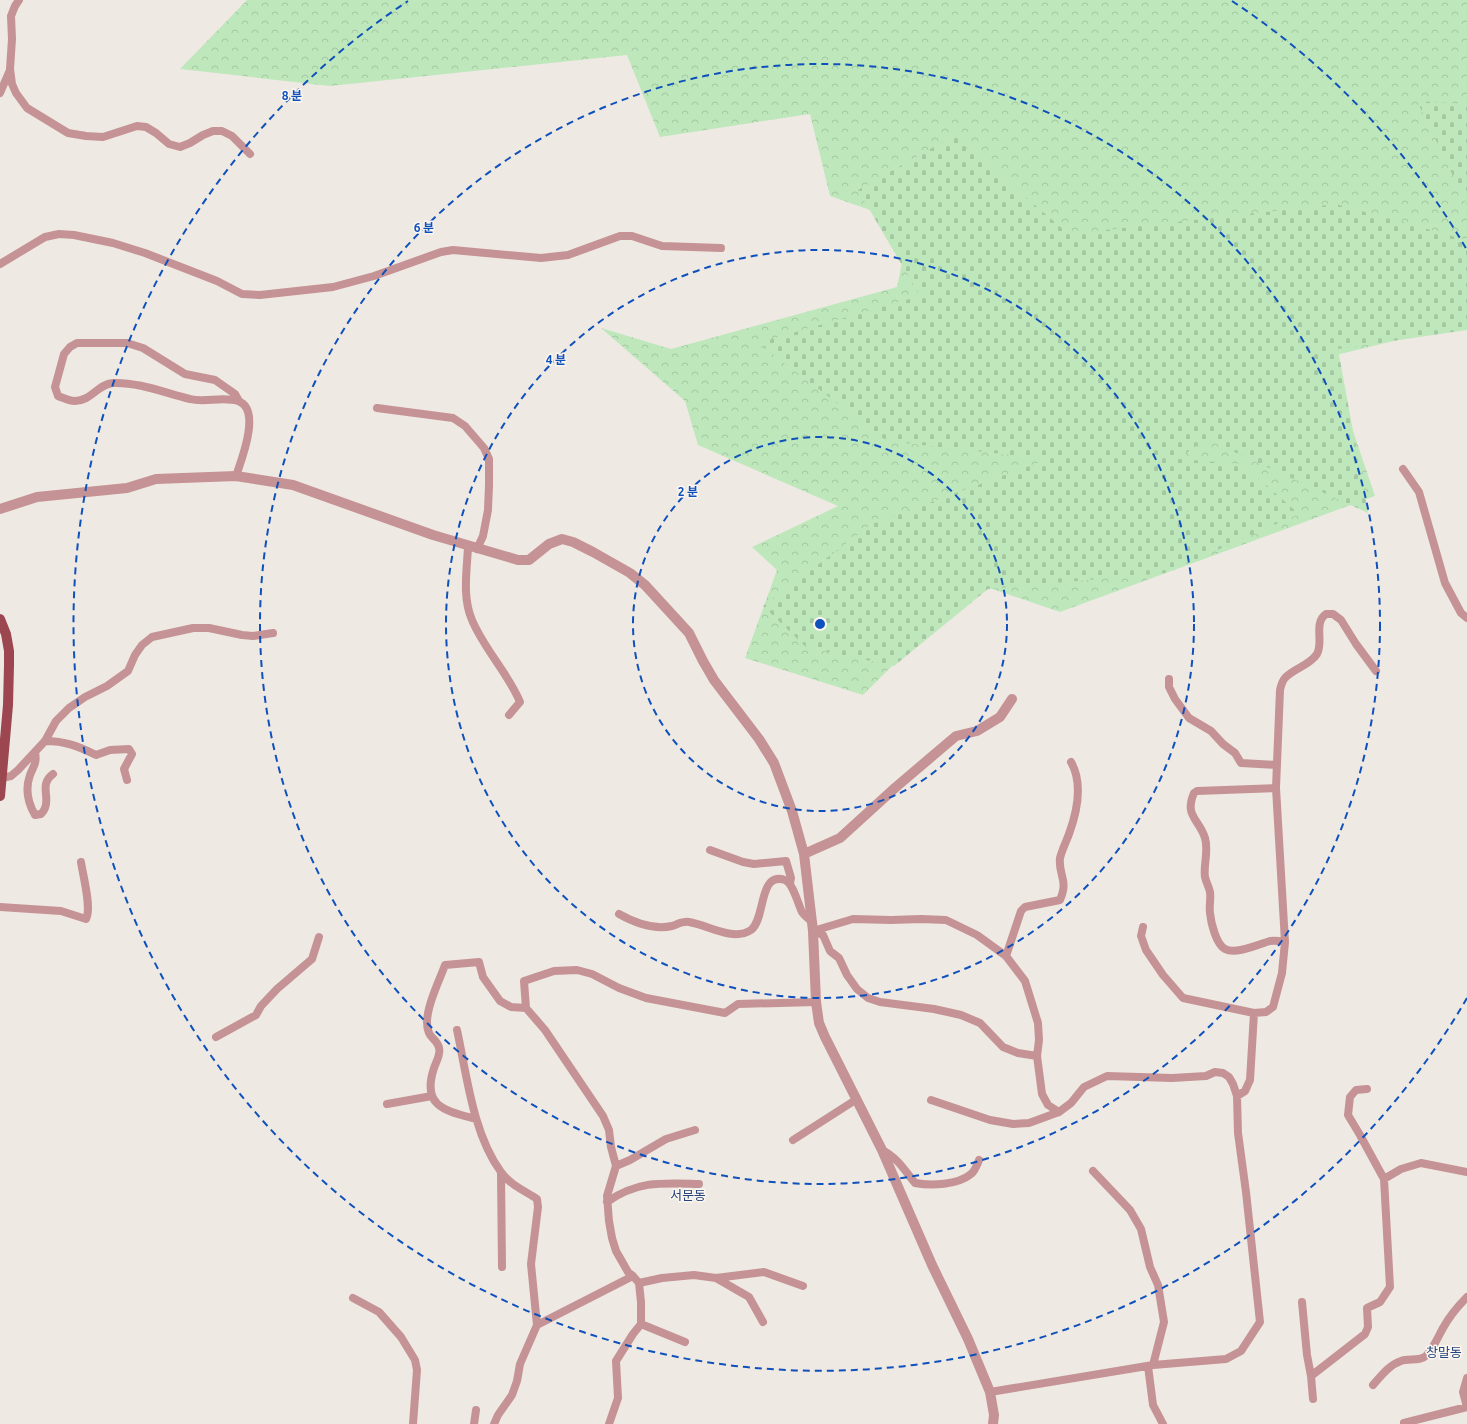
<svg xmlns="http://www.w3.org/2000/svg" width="1467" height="1424" viewBox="0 0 1467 1424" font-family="Ubuntu,'Noto Sans KR',sans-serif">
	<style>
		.forest { fill: url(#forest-crowns) }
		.cemetery { fill: url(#cemetery-stones) }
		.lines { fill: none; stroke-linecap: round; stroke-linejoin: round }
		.minor { stroke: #c59395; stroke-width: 8 }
		.tertiary { stroke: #c59395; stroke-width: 10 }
		.primary { stroke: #9c474f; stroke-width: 10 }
		.ring { fill: none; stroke: #0f51bc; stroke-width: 2; stroke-dasharray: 7 5 }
		.labels { text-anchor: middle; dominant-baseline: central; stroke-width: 3; stroke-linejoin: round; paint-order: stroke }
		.quarter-label { font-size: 13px; fill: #25457c; stroke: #fcf6f0 }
		.centre { fill: #0f51bc; stroke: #fcf6f0; stroke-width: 2 }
		.ring-label { font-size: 12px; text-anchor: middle; font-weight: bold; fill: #0f51bc; stroke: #fcf6f0; stroke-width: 3; stroke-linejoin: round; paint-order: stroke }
	</style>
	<defs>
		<pattern id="forest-crowns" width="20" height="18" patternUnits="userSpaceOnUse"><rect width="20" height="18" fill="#bee8bc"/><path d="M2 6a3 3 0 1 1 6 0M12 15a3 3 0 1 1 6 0" fill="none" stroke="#a4c8a2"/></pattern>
		<pattern id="cemetery-stones" width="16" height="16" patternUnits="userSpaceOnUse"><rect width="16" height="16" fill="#bee8bc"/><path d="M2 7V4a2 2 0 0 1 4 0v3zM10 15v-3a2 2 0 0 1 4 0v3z" fill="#a4c8a2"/></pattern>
	</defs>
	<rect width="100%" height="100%" fill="#efe9e3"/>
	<path class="forest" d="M247 0H1467V323L1328 357 1375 496 1060 612 975 583 863 695 745 658 777 570 752 547 838 506 698 445 685 401 601 328 671 349 897 287 910 224 830 196 810 114 660 137 627 55 330 86 180 69Z"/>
	<path class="cemetery" d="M1417 101 1467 104V205Z
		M953 136 1069 234 1336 204 1467 240V330L1338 349 1368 513 1206 439 1178 459 1242 464 1299 514 1165 573 988 589 894 666 806 647 763 606 872 524 1048 459 887 441 758 343 920 296 858 190Z"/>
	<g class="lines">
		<path class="minor" d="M19 0 15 6 11 16 12 39 10 69 12 84 16 93 27 108 68 133 86 136 103 137 137 126 146 127 156 133 169 144 180 147 190 143 203 135 213 131H222L232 136 250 154
			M0 93 10 70
			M0 264 45 237 59 234 74 235 113 243 145 253 217 281 242 294 260 295 333 287 374 276 441 252 453 250 541 258 568 255 620 236H632L662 246 721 248
			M377 408 453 418 465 426 484 448 489 459V485L488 510 483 536 477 549
			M1403 469 1419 492 1445 583 1461 613 1467 618
			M236 476C241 461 262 409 238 401 222 396 205 403 190 399 165 393 139 382 113 383 98 384 91 401 75 401 69 401 63 398 58 396L55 387 64 354 70 347 77 343H127L143 348 185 374 215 380 235 394 239 401
			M468 547C467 570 462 597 472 620 484 649 508 673 520 702L509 715
			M1169 679V687L1175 699 1189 718 1211 731 1223 744 1235 753 1241 763 1277 765
			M45 741C65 741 78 746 96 755L110 750 129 749 132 754 124 769 127 780
			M35 752C37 763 34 765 30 775 25 789 28 803 35 815L41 814C43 812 44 811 45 808 50 797 39 784 53 774
			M2 778 11 776 18 770 45 741 56 721 69 708 85 697 107 686 128 671 135 655 142 645 152 637 193 628H209L242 635 253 636 273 633
			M1276 788 1197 791 1194 793C1184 816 1199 819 1205 838 1209 851 1203 866 1205 877 1206 882 1209 887 1210 892 1211 899 1209 906 1210 913 1211 923 1216 944 1225 949 1236 955 1259 944 1270 941 1275 940 1280 941 1285 942
			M710 850 743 862 754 864 786 861 791 878 790 883
			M0 907 61 911 86 919C92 908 83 876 81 862
			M619 914C635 923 654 930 672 926 678 924 683 921 689 922 708 925 733 942 751 930 766 919 758 871 785 880 793 883 798 904 802 912 805 916 809 919 813 923
			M1143 927 1141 936 1146 950 1163 975 1183 998 1254 1013 1266 1012 1273 1007 1282 973 1285 942 1276 788 1280 690C1281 686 1282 681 1285 678 1294 668 1309 666 1317 654 1324 642 1313 623 1326 614H1333L1341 620 1356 644 1376 671
			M813 931 823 935 830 951 839 958 847 975 857 989 868 998 880 1002 934 1009 961 1015 980 1023 1003 1047 1018 1053 1037 1056 1042 1094 1048 1105 1059 1112
			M813 931 853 919 891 920 921 919 946 920 977 935 1006 956 1025 981 1038 1023 1039 1040 1037 1056
			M1006 956 1021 911 1025 907 1060 900C1069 879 1058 876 1060 858 1062 850 1066 842 1069 834 1077 812 1083 783 1071 762
			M526 1008 524 981 554 971 577 970 592 974 619 988 646 998 725 1013 738 1004 816 1002
			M457 1030C467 1076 473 1134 501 1172 509 1184 525 1191 537 1199L538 1207 531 1264 537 1325 520 1364 517 1381 512 1395 498 1415 494 1424
			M216 1037 256 1015 261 1006 277 989 312 959 319 937
			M931 1100 990 1120 1013 1124 1029 1123 1059 1112 1071 1103 1084 1087 1107 1076 1172 1078 1206 1076 1215 1072 1223 1073 1229 1077 1233 1084 1237 1096
			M387 1104 432 1096
			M476 1119C446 1111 421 1107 434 1068 436 1062 441 1054 439 1048 438 1041 431 1038 429 1033 421 1016 439 982 445 965L479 962 483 977 500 1001 511 1007 526 1008 545 1030 603 1116 609 1130 611 1147 616 1166 607 1196 609 1221 612 1238 616 1251 628 1272 633 1276 639 1283 641 1302V1324L633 1334 616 1361 618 1398 609 1424
			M793 1140 857 1099
			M882 1150C897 1157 905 1171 915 1183 931 1186 958 1185 971 1174 975 1171 977 1165 979 1160
			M616 1166 630 1160 666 1139 695 1130
			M1093 1171 1130 1210 1141 1229 1150 1267 1158 1285 1164 1322 1153 1365
			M501 1173 502 1267
			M1384 1179 1401 1169 1421 1163 1467 1172
			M607 1202C638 1180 664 1183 699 1184
			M716 1278 749 1297 763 1322
			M639 1283 662 1278 694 1275 716 1278 764 1272 803 1286
			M353 1298 379 1312 401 1337 415 1360 417 1370 413 1424
			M1302 1302 1307 1355 1311 1376 1313 1399
			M641 1324 685 1342
			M537 1325 633 1276
			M1148 1366 1153 1405 1163 1424
			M1311 1376 1365 1334 1368 1327 1367 1308 1380 1302 1390 1287 1384 1179 1360 1135 1348 1115 1350 1097 1356 1090 1367 1089
			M1467 1378 1463 1392 1467 1407
			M1373 1385C1381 1376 1389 1365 1401 1361 1409 1358 1420 1362 1427 1355 1434 1347 1438 1337 1443 1328 1449 1317 1458 1306 1467 1297
			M990 1392 1153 1365 1226 1359 1241 1351 1260 1322 1246 1192 1238 1133 1237 1096 1245 1091 1250 1080 1254 1013
			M1404 1423 1467 1407
			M474 1424 476 1410"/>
		<path class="tertiary" d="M0 509 37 497 127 488 156 479 236 476 293 485 433 535 518 560H529L549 544 562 539 573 542 593 552 630 573 645 585 689 633 703 661 714 680 759 739 774 763 792 811 804 854 813 931 816 1002 819 1023 825 1037 882 1150 932 1265 968 1339 990 1392 994 1415 993 1424
			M804 854 840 838 896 787 956 736 977 731 1000 717 1012 699"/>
		<path class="primary" d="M0 619 6 634 9 651V665L8 705 0 796"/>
	</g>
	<g class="ring">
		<circle cx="820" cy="624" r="187"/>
		<circle cx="820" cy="624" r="374"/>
		<circle cx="820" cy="624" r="560"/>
		<path d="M1467 998A747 747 0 1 1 408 1M1232 1A747 747 0 0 1 1467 250"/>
	</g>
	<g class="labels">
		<g class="quarter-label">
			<text x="688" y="1195">서문동</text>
			<text x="1444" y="1352">창말동</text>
		</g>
	</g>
	<circle cx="820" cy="624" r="6" class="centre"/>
	<g class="ring-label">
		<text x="292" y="100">8 분</text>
		<text x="424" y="232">6 분</text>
		<text x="556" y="364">4 분</text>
		<text x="688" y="496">2 분</text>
	</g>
</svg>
